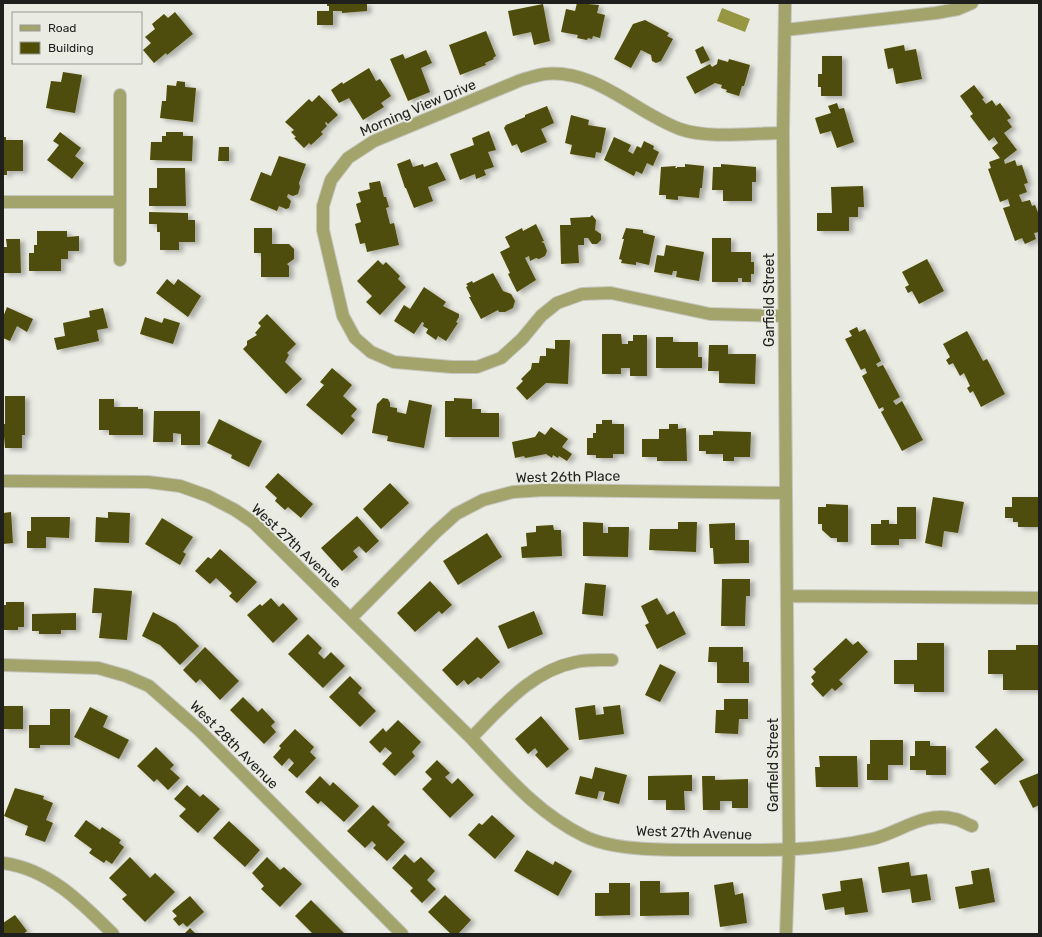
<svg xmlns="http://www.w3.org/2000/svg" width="1042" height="937" viewBox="0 0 1042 937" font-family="Rubik,sans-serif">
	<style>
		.water { fill: #979642 }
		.building { fill: #4f4e07; filter: url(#shadow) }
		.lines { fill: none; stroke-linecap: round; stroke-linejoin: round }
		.minor-casing { stroke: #c5c6bf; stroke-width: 14 }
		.minor { stroke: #a3a46c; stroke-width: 12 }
		.labels { text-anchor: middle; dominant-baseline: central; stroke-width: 4; stroke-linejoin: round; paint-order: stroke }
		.street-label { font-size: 14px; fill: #1f1f1d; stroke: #eaebe3 }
	</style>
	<defs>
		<filter id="shadow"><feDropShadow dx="4.5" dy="2.5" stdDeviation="2" flood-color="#0004"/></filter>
	</defs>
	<rect width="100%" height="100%" fill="#eaebe3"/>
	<path class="water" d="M722 8 750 19 745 32 717 21Z"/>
	<path class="building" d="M327 3H367V11L342 13V11H333V25H317V11H329V6H327Z
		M577 3 599 5 597 13 605 15 600 38 593 36 592 39 588 38 587 40 577 38 578 35 561 32 566 9 575 11Z
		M543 4 550 41 534 45 531 32 513 36 508 11Z
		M175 12 193 34 167 55 166 53 154 63 143 50 151 43 145 37 155 29 152 24 164 14 168 18Z
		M645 20 669 33 667 36 673 39 661 61 656 63 652 61 651 55 641 50 631 68 614 59 633 24Z
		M486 31 496 56 493 58 494 59 485 63 486 65 460 75 449 45Z
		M904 45 905 51 916 49 922 79 896 84 893 68 888 69 884 49Z
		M703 46 710 60 701 64 695 50Z
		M426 50 432 63 421 68 430 92 408 101 390 59 403 54 405 59Z
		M822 56H842V96H821V87H818V74H822Z
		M718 59 728 62 729 59 750 65 744 86H742L739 96 726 92 727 90 721 88 722 85 715 83 695 94 686 77 710 64 712 67 717 64Z
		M369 68 376 81 380 79 391 96 381 103 384 107 363 120 349 98 339 103 331 90 342 82 343 84Z
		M63 72 82 75 75 113 46 108 51 81 61 82Z
		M177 81 185 82V87L196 88 193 122 160 118 162 101H166L167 85 176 86Z
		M974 85 984 98 982 99 986 104 992 100 996 106 1000 103 1011 118 1007 120 1012 127 1004 133 1017 150 1004 160 1005 164 1015 160 1017 166 1022 165 1028 183 1024 184 1027 192 1019 195 1022 202 1030 200 1032 206 1035 205 1039 215V232L1034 233 1036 239 1025 244 1022 238 1015 241 1003 208 1010 206 1008 199 1000 202 988 169 991 168 989 162 1000 158 992 148 998 143 994 137 989 141 970 116 973 114 960 96Z
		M319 95 338 115 328 124 326 122 325 123 327 126 321 132 323 134 311 145 309 143 304 148 294 138 296 137 291 132 294 130 285 122 309 99 312 102Z
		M837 103 839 109 844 108 854 142 837 148 831 131 820 134 815 118 831 113 828 106Z
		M547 106 554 123 541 129 547 142 521 153 517 144 512 146 504 128 506 125 525 117V115Z
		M571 115 589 120 588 125 606 128 601 153 596 152 595 158 570 154 572 145 565 143Z
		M489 131 496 150 488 152 494 167 484 170 486 175 476 179 475 174 460 180 450 154 474 145 472 138Z
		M60 132 81 148 75 156 84 163 72 179 47 160 59 145 53 141Z
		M166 132H183V136H193L192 161 150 160 151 142H162V136H166Z
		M3 137H6V140H23V171H7V175H3Z
		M614 137 631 145 628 151 633 154 637 146 641 148 644 141 654 146 653 149 659 152 653 166 647 163 642 174 636 171 634 176 604 160Z
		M219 147H229V161H218Z
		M279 156 306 164 299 183 300 187 298 194 293 196 288 194 287 197 291 201 289 208 286 209 279 206 277 211 250 200 261 172 271 176Z
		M410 159 413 167 423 164 424 167 437 162 446 180 428 187 433 201 414 208 406 188H405L397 164Z
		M685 164 704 166 702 188H700L699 198 678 196V200L666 199V195H659L661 167 676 166 675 168H677V167H685Z
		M721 164 756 167V182H752V201H723V190H712L713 167H721Z
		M157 168H185L186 206H149V188H157Z
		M380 181 384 197H386L389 207 386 208 390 224 394 223 399 245 367 252 365 243 360 244 355 224 361 222 356 204 361 202 358 192 370 189 369 183Z
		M863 186 864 207H858V217H849V231H817V213H832L831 187Z
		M149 212 188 213V220H195V242H179V250H160V232H157V224H149Z
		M592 215 596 220 595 230 601 234V240L597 244H592L588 238H584V245H578L579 263 561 264 560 225H571L570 218 590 217Z
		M536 224 544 241 541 242 544 243 547 251 545 256 539 259 536 258 530 261 529 256 525 258 536 280 517 292 508 274 510 273 500 252 510 247 505 237 522 228 523 231Z
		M254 228H272V244H289L294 249V259L287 264 289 266V277H261V253H254Z
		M626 228 643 230V233L655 236 649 265 636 262V265L621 263 622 260 619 259 624 239H622Z
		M37 231H67V237L79 236V251H68V259H61V271H29V253H34V245H37Z
		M712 238H731V252H751V262H754V274H751V282H742V278H738V282H712Z
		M6 239H20L21 273H3V247H7Z
		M666 245 704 252 699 281 676 277 677 271H673L672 275 654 272 657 255 664 256Z
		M927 259 944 291 919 304 912 291 908 293 905 287 909 285 902 272Z
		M378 260 383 265 386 262 400 276 398 279 406 287 380 315 366 302 372 296 357 281Z
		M493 273 503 291 511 294 515 301 513 308 505 312H499L498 310 481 319 469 297H471L466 287 468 286 466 284 472 281 473 283Z
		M167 279 174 285 178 279 201 296 188 317 156 293Z
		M424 287 446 302 443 306 459 314V317L456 322 458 323 446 341 438 336 436 340 426 333 428 329 423 326 424 323 422 322 414 334 394 321 404 305 410 309Z
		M7 307 33 319 27 332 17 326 10 341 3 338V317Z
		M103 308 108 328 97 330 99 341 57 350 54 338 65 336 63 323 90 317 89 311Z
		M267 314 296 344 287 353 289 355 285 362 302 379 286 394 243 349 247 345V341L257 335 255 333 261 326 258 323Z
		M145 317 162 323 164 318 180 323 173 344 140 334Z
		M857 327 859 332 865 329 881 361 876 364 878 367 883 365 900 397 893 401 896 405 902 401 923 440 902 451 881 412 884 410 883 407 879 409 862 376 867 373 865 368 861 370 845 339 852 336 849 331Z
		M967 331 983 361 987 359 1005 394 981 407 973 391 970 393 967 388 970 386 964 373 960 376 953 363 949 365 946 360 950 357 943 344Z
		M602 334H621L622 344H628V341H633V335H647V376H630V368H621V374H602Z
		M656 337H673V342H698V357H702V368H656Z
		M555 340H570L568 384 546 383 527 400 516 388 523 381 521 379 531 369 532 363H539L540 356H546V348L555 349Z
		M709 345H728V354H756L755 384 719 383V371H708Z
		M332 368 352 385 343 396 357 409 351 416 355 420 342 435 306 405 324 385 320 382Z
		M5 396H25V435H22V448H5L3 424H5Z
		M383 398 388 399 390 403V407L397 408V412L406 414 409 400 432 405 424 448 387 441 388 436 372 433 377 404Z
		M454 398 472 399V409H481V413H499V437H445V401H454Z
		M99 399H114V407H138V409H143V435H109V430H99Z
		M154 411H200V445H181V434L173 433V442H153Z
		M219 419 262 441 249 467 231 458 232 455 207 443Z
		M602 420H612V424H624V454H613V458H596V455H587V438H593V433H596V424H602Z
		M669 424H678V429L686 428 687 461H657V457H642V439H659V429H669Z
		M551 427 568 439 562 447 572 454 567 461 559 456 558 458 553 455 552 458 546 454 525 458 524 456 515 458 512 442 535 437 539 431 545 435Z
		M713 431 751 432 750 457H734V461H723V454H706V451H699V435H713Z
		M278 473 313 504 301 518 288 507 285 510 275 501 277 498 265 487Z
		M390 483 409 503 381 529 363 509Z
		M933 497 964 502 958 533 944 531 942 547 925 543Z
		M1012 497H1038V527H1018V522H1013V518H1005V507H1012Z
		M826 504 848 505V542H837V538H831L822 530V524H818V507H826Z
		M897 507H916V539H899V545H871V524H881V520H889V524H897Z
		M11 512 13 543 3 544V513Z
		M108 512 130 513 129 543 95 542 96 517 108 518Z
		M357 516 379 541 366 553 359 546 353 551 358 557 342 571 321 548Z
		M31 517H70L69 538 46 537V548H27V531H31Z
		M162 518 193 537 183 552 186 554 180 565 145 544Z
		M583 522 603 523V533H608V527H629L628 557 583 556Z
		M678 522H697L696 552 649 550 650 529H678Z
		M735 523V540H749V563L714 564 713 548H710L709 524Z
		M553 525 554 530H561L562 556 522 558 521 547 527 546 526 533 536 532V526Z
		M487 533 502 557 458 585 443 561Z
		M220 549 257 582 237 603 229 596 232 593 216 578 210 584 195 571 208 557 211 559Z
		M722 579H750V596H746L745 626H721Z
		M430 581 452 605 442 614 439 611 415 632 397 613Z
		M585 583 606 585 603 616 582 614Z
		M94 588 132 591 127 640 99 638 102 613H92Z
		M271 598 279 607 283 603 298 619 273 643 247 615 260 604 262 606Z
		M657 598 667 615 674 611 686 634 657 649 645 625 649 623 641 606Z
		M6 602H24V627H18V630H3V605H6Z
		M534 611 543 634 508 649 498 626Z
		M153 612 176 624 199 646 180 665 160 645 142 636Z
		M76 613V630H61V634H39V631H32V614Z
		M308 634 322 648 318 653 324 659 331 652 345 666 323 688 288 654Z
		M477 637 500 662 481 679 478 677 468 685 464 680 457 686 442 670Z
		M846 638 853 645 858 641 868 652 839 680 843 684 835 691 832 688 823 697 811 684 814 681 811 677 816 672 813 669Z
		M917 643H944V692H914V684H894V660H917Z
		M1016 645H1039L1038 690H1003V674H988V650H1016Z
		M205 647 239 681 220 700 200 679 196 683 183 670Z
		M709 647H743V662H749V683H717V662H708Z
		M660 664 676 672 660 702 645 695Z
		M350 676 362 688 358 693 376 711 360 727 329 697Z
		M243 697 258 712 262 708 275 722 271 726 276 732 264 744 230 710Z
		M724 699H748V719H739L738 734 715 733 716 710H724Z
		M595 705 596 715 604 714 603 707 620 705 624 734 579 740 575 708Z
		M3 706H23V729H3Z
		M90 707 108 716 103 727 129 740 119 759 74 737Z
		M50 709H70V745H40V748H29V725H50Z
		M541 716 569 749 547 768 535 755 538 752 535 748 528 754 515 739Z
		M398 720 421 742 412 752 415 756 395 776 382 764 392 753 385 747 380 753 369 742 383 728 386 732Z
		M996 728 1024 760 995 785 980 769 989 762 975 747Z
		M295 729 314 747 310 752 316 758 297 778 288 770 294 763 289 758 282 766 273 757 281 748 279 746Z
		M870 740H903V765H888V780H867V764H870Z
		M915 741H930V746H946V775H926V770H910V756H915Z
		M156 747 174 765 170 769 180 778 168 790 157 779 154 782 137 766Z
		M819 756H857L858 787H816L815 767H820Z
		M437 760 450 773 445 777 452 784 458 778 474 795 450 818 422 789 432 779 425 772Z
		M595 767 627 775 619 804 603 800 605 792 599 791 597 799 575 794 580 776 592 779Z
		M1039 773V805L1033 808 1019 781Z
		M692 775V791H684L685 810H666V800H648V776Z
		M320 776 330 786 333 782 359 806 344 822 321 801 318 804 305 792Z
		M702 776H715V780L748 779V808H732V801H720V810H703Z
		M187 785 200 797 203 794 220 809 198 833 179 816 186 809 174 799Z
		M15 788 44 796 43 799 53 803 46 820 53 823 45 842 25 835 28 826 4 816Z
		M373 805 390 822 387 825 405 842 387 861 373 848 376 845 372 841 365 848 347 831Z
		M492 815 515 836 495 859 468 835 479 823 482 825Z
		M86 820 100 830 102 827 121 840 119 843 124 847 112 864 106 860 104 863 89 853 92 849 74 836Z
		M229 821 260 850 245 867 213 838Z
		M527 850 553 865 555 861 572 871 558 896 514 871Z
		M405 854 414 863 421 857 435 871 427 880 436 889 422 903 410 891 413 888 392 868Z
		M130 857 150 878 155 873 175 892 145 922 122 899 127 895 109 878Z
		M267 857 280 870 284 867 302 884 280 907 261 889 264 886 252 873Z
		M909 862 911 876 927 874 931 900 912 903 910 889 882 893 878 867Z
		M989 868 995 902 959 909 955 887 973 884 971 871Z
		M862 878 868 912 845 915 844 907 825 910 822 894 841 891 840 881Z
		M640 881H660V893L689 892V915L640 916Z
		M733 882 735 895 743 893 747 923 720 927 714 885Z
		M609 883H630V915L595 916V893H609Z
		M445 895 471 920 458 934H451L428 912Z
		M190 896 204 912 187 927 183 923 179 926 173 919 177 916 172 911Z
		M311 900 344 933V934H313L295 916Z
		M15 915 27 931 23 934H3V923Z
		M190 928 196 934H184Z"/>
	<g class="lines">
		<g class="minor-casing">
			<path id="minor" d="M785 3 783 133 789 850 786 934
				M785 30 936 13 958 9 972 3
				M120 95V260
				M783 133C754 133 707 139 680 129 634 112 597 69 545 74 537 75 529 78 521 80L374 141 348 158 331 180 323 206V230L343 316 355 338 371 352 394 362 452 367H477L501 358 522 339 541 316 557 303 582 294 611 293 710 314 784 316
				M3 202H119
				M3 481 148 482 180 486 208 496 235 510 254 523 471 738C502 707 531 671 576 662 588 659 600 660 612 660
				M787 596 1039 598
				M351 618 435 533 456 514 483 500 513 492 544 490 786 493
				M3 665 98 668 126 676 149 686 199 730 402 934
				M471 738C507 776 536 812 584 836 614 851 667 850 700 850 761 850 812 852 872 839 899 833 925 810 955 819 961 820 966 824 972 826
				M3 863C49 869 82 903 113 934"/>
		</g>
		<use href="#minor" class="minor"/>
	</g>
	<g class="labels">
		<g class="street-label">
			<text transform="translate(418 108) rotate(-23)">Morning View Drive</text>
			<text transform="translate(769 300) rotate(-90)">Garfield Street</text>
			<text transform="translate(568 477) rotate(-1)">West 26th Place</text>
			<text transform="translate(296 546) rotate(43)">West 27th Avenue</text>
			<text transform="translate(234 745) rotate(45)">West 28th Avenue</text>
			<text transform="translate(773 765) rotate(-90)">Garfield Street</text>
			<text transform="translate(694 833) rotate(2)">West 27th Avenue</text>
		</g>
	</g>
	<rect width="1042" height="937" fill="none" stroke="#1f1f1d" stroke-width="8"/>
	<rect x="12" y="12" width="130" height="52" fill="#eaebe3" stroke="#999994"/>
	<rect x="20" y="25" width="20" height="6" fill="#a3a46c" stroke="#999994"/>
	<text x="48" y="32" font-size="12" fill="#1f1f1d">Road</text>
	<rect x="20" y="42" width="20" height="12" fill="#4f4e07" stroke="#999994"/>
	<text x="48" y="52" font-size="12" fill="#1f1f1d">Building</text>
</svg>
